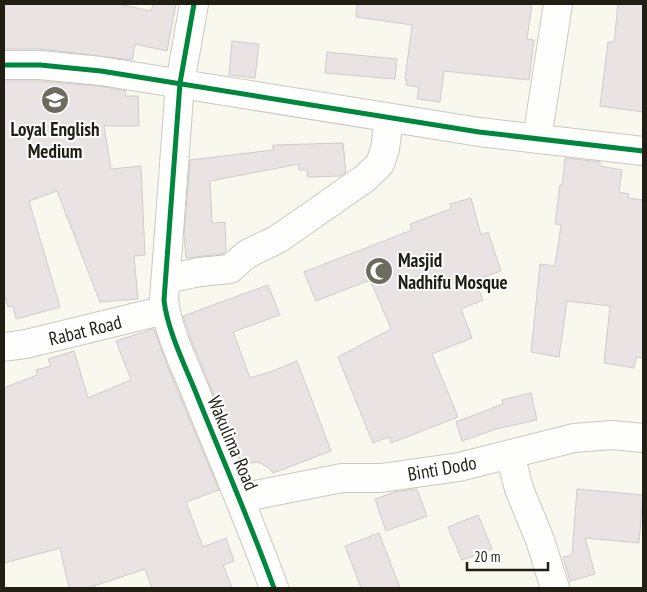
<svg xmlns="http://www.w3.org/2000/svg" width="647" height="592" viewBox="0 0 647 592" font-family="'PT Sans Narrow',sans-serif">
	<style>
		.building { fill: #e9e4e3; stroke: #cfcbcb }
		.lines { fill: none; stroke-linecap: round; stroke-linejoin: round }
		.street-casing { stroke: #cac9bf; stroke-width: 30 }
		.street { stroke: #fefefc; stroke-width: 28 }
		.cycleway-casing { stroke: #fff; stroke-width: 8 }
		.cycleway { stroke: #00873e; stroke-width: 5 }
		.labels { text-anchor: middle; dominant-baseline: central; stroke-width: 4; stroke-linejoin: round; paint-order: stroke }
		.poi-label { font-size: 19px; font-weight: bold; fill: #211f14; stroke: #fff }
		.street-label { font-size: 19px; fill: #211f14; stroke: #fff }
	</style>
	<rect width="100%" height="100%" fill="#f9f8ee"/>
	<path class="building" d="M4 4H118L151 11 153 4H176L167 51 135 44 132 60 41 49H4Z
		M357 4H532L527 39 534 40 529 80 444 71 440 102 417 99 419 87 406 85 407 80 405 79 412 25 356 17Z
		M618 4H643V112L600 106 608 42H614Z
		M232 41 259 44 255 78 229 75Z
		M327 52 397 59 395 79 325 73Z
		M4 81H39L99 86 126 91 125 96H138L139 126H104L111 169 141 166 145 255 134 256 138 299 100 302 57 191 29 201 60 307 16 319 13 306 8 307 4 293Z
		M343 143 346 172 341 176 308 177 307 170H299V164L210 181 212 223 225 222 226 251 223 254 186 258 184 235 190 160 273 150V145Z
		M565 158 600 162V166L622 170 619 192 629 194 628 198 643 200V358L636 357 634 368 604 363 610 306 567 301 559 357 531 352 540 264 555 266 561 225 555 224 560 185H562Z
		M471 198 481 235 488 232 501 271 475 280 483 300 461 309 472 338 432 354 458 417 391 443 389 437 373 443 338 357 391 329 388 321 370 280 316 301 304 272 412 230 410 224 451 209 450 204Z
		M268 285 280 315 233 332 250 378 273 371 297 361 331 451 273 473 269 468 258 462 242 464 192 342 183 316Z
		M154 329 167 365 219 490 186 502 203 547 226 538 234 561 223 565 232 588H152L145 569 88 588H69L60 548 4 563V388L37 375 36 370 51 366 48 359 74 351 88 398 131 380 116 341Z
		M531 393 537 420 496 429 462 441 456 422 503 404 502 400Z
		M417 489 427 516 386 531 375 499 395 492Z
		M577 489 643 495 639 543 585 538 595 574 570 581 563 557 572 555Z
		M478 515 492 549 462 560 448 527Z
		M379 533 400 588H361L345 546Z"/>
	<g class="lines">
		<g class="street-casing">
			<path id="street" d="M194 4 180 83 164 300C167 329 185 366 196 393 222 458 250 522 274 588
				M4 65H40L101 71 479 132 643 151
				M537 139 558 4
				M166 279 200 272 230 269 247 254 278 239 364 179 380 164 385 149 389 118
				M4 347 26 344 165 310
				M510 454 519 489 540 540 555 588
				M240 498 342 478H381L459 467 574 438 612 435 643 438"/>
		</g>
		<use href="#street" class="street"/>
		<g class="cycleway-casing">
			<path id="cycleway" d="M194 4 180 83 164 300C167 329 185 366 196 393 222 458 250 522 274 588
				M4 65H40L101 71 479 132 643 151"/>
		</g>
		<use href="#cycleway" class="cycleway"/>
	</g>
	<defs>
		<g id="school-disc" transform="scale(1.4375)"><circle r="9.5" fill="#6d6b60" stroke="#fff"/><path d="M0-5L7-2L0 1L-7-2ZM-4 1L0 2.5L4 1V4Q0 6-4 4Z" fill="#fff"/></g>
		<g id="mosque-disc" transform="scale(1.4375)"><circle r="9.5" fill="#6d6b60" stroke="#fff"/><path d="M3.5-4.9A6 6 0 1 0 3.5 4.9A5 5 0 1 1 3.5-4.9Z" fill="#fff"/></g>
	</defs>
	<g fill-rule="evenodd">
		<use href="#school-disc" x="55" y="100"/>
		<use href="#mosque-disc" x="379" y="271"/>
	</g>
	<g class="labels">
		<g class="poi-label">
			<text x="55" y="129">Loyal English<tspan x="55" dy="22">Medium</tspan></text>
			<text x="398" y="260" text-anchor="start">Masjid<tspan x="398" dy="22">Nadhifu Mosque</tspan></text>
		</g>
		<g class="street-label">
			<text transform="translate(85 330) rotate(-14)">Rabat Road</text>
			<text transform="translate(233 443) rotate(67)">Wakulima Road</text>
			<text transform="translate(442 468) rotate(-10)">Binti Dodo</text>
		</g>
	</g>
	<rect width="647" height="592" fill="none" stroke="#211f14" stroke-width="10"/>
	<path d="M467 562v8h81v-8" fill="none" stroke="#211f14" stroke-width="2.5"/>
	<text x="474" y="562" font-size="15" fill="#211f14" stroke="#ffffff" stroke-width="4" paint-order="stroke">20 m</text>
</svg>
